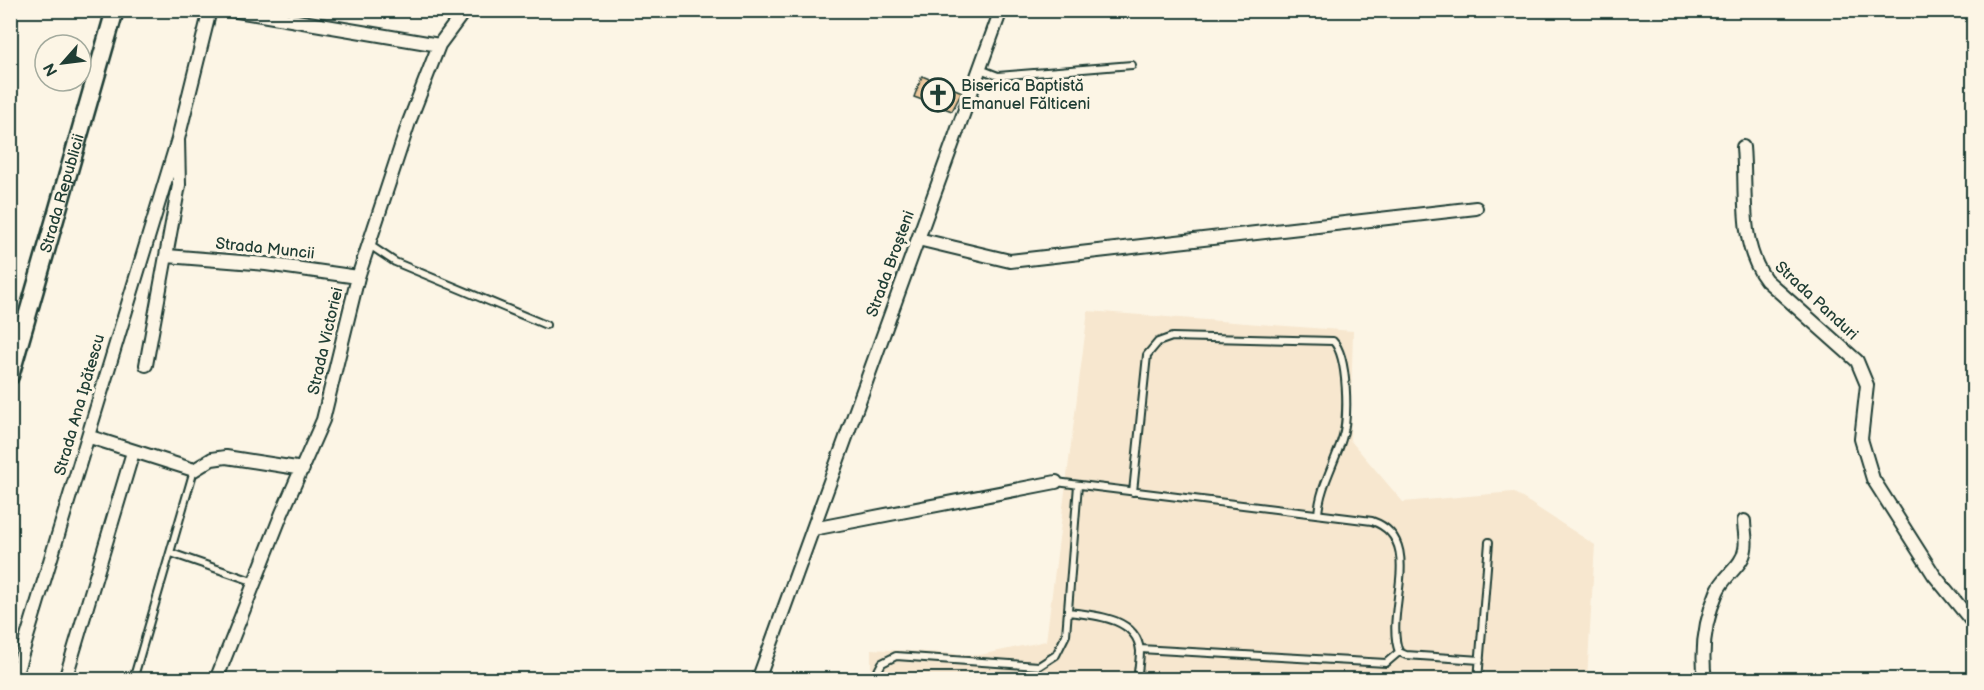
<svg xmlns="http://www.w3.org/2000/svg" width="1984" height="690" viewBox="0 0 1984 690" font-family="'Balsamiq Sans',sans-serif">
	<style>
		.built { fill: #f7e7cf }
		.building { fill: #ecc79c; stroke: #1f3d34; stroke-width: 1.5 }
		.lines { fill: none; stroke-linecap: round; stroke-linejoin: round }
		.lane-casing { stroke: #1f3d34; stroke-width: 10 }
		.street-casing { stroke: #1f3d34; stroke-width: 16 }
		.secondary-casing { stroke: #1f3d34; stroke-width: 21 }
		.lane { stroke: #fcf5e5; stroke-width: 6 }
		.street { stroke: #fcf5e5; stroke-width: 12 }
		.secondary { stroke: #fcf5e5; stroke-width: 16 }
		.labels { text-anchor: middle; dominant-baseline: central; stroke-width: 6; stroke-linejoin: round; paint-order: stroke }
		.poi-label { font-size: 16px; fill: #1f3d34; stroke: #fcf5e5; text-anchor: start }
		.street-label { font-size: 16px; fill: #1f3d34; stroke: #fcf5e5 }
	</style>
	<rect width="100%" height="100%" fill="#fcf5e5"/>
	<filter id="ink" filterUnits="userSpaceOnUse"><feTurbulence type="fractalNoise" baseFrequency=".0167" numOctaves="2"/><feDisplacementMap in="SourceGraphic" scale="12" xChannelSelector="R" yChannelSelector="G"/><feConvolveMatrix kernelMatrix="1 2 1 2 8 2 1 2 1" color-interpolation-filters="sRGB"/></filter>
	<g filter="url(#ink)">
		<path class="built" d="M1088 311 1353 331 1350 440 1403 502 1513 492 1595 545 1587 679 871 680V649L980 655 1046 641Z"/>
		<path class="building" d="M922 76 962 92 952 111 914 97Z"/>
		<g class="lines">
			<g class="lane-casing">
				<path id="lane" d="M980 69 998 76 1132 65
					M368 244 395 262 546 325
					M1056 482 1372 521C1427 540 1383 611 1399 652L1406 655 1480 660
					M1133 492 1147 355 1158 342 1172 337 1333 341C1348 356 1349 418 1342 439 1334 465 1320 487 1318 514
					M171 553 255 582
					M1068 612C1093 615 1137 617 1140 651 1140 660 1138 671 1137 680
					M1140 649 1386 663 1399 652
					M133 680 194 470
					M873 680 882 663 896 656 1039 666 1056 655 1066 635 1078 485
					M1478 680 1489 542"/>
			</g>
			<g class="street-casing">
				<path id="street" d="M231 10 439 45
					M1743 147C1747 192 1738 243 1766 280L1857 361 1867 385 1861 439 1873 479 1934 575 1974 624
					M918 239 1010 261 1476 208
					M167 256 266 264 358 277
					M146 365 179 185 178 139 210 10
					M90 437 194 470 212 459 226 457 303 469
					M813 529 1056 482
					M14 680 178 139
					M65 680 133 452
					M216 680 282 513 323 420 358 277 409 122 439 45 465 10
					M758 680 1001 10
					M1705 680C1701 650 1705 620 1717 592 1723 576 1743 566 1745 549 1747 541 1744 530 1744 521"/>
			</g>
			<g class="secondary-casing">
				<g id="secondary">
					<path id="s1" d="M10 376 115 10"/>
				</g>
			</g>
			<use href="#lane" class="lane"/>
			<use href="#street" class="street"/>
			<use href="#secondary" class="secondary"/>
		</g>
	</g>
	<defs>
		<g id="church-ring" transform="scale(1.725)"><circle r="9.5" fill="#fcf5e5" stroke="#1f3d34" stroke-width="1.5"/><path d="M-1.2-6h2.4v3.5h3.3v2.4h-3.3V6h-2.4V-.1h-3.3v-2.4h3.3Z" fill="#1f3d34"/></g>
	</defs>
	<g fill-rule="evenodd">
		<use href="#church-ring" x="938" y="95"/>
	</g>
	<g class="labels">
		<g class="poi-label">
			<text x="961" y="86">Biserica Baptistă<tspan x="961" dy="18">Emanuel Fălticeni</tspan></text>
		</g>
		<g class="street-label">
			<text stroke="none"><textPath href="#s1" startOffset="190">Strada Republicii</textPath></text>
			<text transform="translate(265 249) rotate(6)">Strada Muncii</text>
			<text transform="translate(891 264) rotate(-70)">Strada Broșteni</text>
			<text transform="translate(1816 301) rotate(43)">Strada Panduri</text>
			<text transform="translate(326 341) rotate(-77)">Strada Victoriei</text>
			<text transform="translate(80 405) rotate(-74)">Strada Ana Ipătescu</text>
		</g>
	</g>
	<rect width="1984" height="690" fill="none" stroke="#fcf5e5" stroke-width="36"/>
	<rect x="18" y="18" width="1948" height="654" fill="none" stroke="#1f3d34" stroke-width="2" filter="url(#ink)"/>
	<g transform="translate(63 63) rotate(242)"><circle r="28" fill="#fcf5e5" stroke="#a4ab9e" stroke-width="1.5"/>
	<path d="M0-4.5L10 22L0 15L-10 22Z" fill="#1f3d34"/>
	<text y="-9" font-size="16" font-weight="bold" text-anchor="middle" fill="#1f3d34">N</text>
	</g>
</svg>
